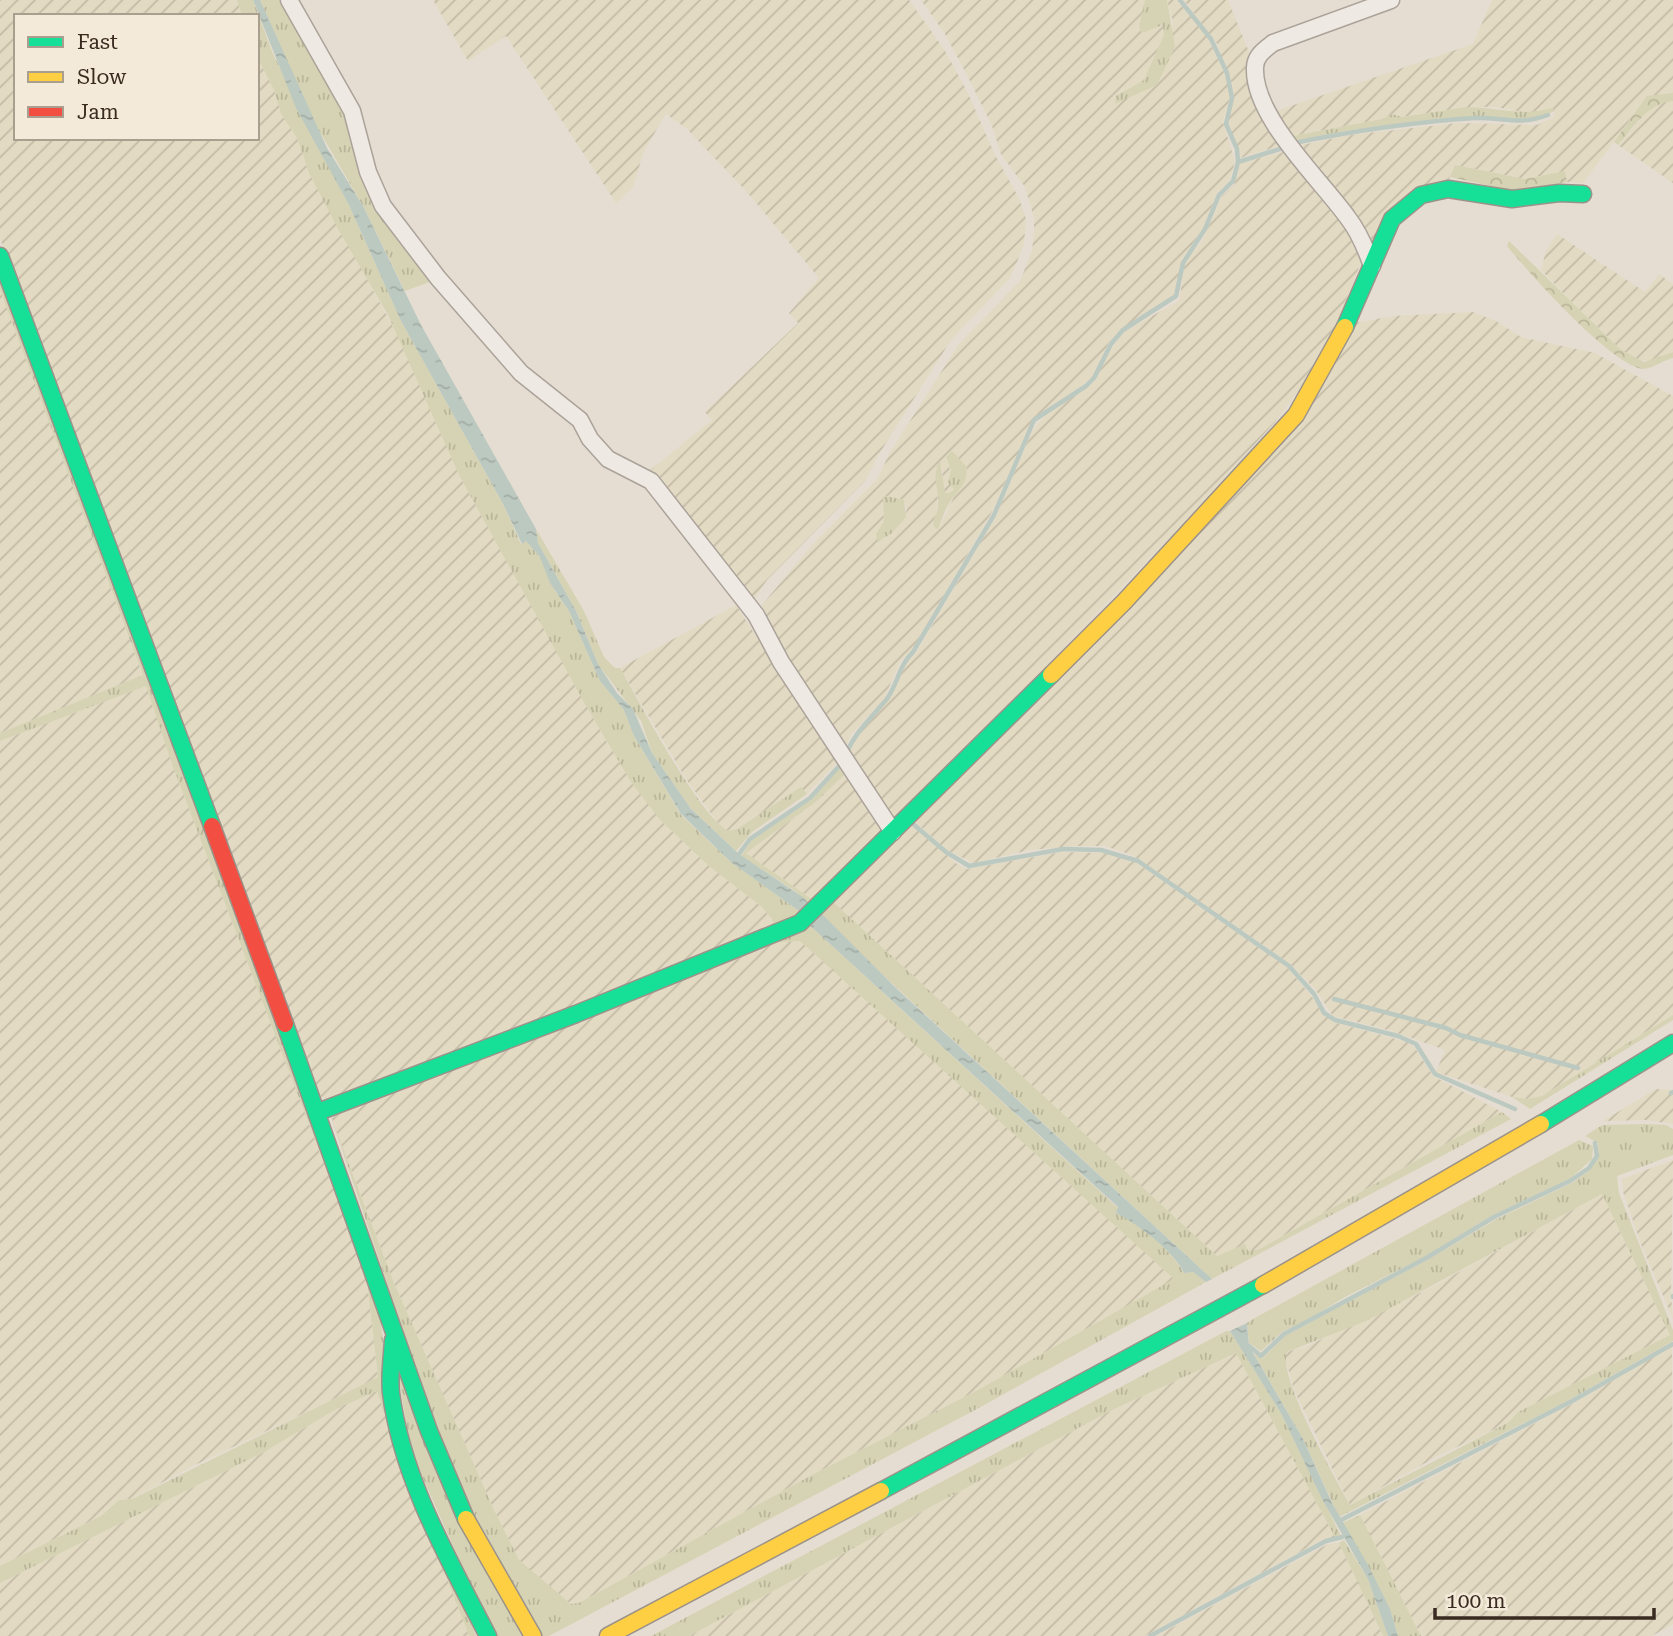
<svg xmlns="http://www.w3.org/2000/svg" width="1673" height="1636" viewBox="0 0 1673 1636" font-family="'Roboto Serif',serif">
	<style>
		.farmland { fill: url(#farmland-furrows); fill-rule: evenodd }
		.grass { fill: url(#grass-tufts); fill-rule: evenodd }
		.forest { fill: url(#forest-crowns) }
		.water { fill: url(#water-ripples) }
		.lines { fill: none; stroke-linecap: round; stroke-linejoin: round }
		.stream { stroke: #bcc9c0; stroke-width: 4.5 }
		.street-casing { stroke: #aba39a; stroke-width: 19 }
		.fast-casing { stroke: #9b928a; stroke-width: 19 }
		.slow-casing { stroke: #9b928a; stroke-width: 19 }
		.jam-casing { stroke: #9b928a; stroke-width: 19 }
		.street { stroke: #eee9e3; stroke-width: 16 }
		.fast { stroke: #16e098; stroke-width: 16 }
		.slow { stroke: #ffcf43; stroke-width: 16 }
		.jam { stroke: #f24e42; stroke-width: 16 }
	</style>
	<defs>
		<pattern id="farmland-furrows" width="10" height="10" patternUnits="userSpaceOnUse" patternTransform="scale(1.75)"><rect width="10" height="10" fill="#e3dac3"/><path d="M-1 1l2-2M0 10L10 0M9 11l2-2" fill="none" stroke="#c4bba7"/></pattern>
		<pattern id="grass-tufts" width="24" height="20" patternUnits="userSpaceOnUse" patternTransform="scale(1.75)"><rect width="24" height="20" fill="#d6d3b4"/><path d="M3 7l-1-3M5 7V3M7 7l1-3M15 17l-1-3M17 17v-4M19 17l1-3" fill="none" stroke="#b8b59a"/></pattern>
		<pattern id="forest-crowns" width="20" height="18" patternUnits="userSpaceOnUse" patternTransform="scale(1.75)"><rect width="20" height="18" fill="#d6d3b4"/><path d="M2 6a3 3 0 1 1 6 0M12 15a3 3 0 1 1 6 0" fill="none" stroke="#b8b59a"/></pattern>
		<pattern id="water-ripples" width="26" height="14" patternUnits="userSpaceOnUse" patternTransform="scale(1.75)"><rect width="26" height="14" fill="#bcc9c0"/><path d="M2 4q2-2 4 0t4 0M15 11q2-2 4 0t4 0" fill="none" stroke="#a2ada5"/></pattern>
	</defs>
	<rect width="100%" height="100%" fill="#e5ddd1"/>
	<path class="farmland" d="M0 0H237L242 16H16V138H257V56L274 90 281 114 297 138 309 173 397 334 459 475 608 744 660 820 709 866 762 907 772 919 776 930 330 1103 320 1096 0 238Z
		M433 0H909L944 49 968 93 995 155 1019 198 1026 219 1024 244 1017 262 1010 278 951 340 879 454 865 481 767 580 756 596 754 606 648 472 712 420 705 412 798 323 789 313 819 278 746 191 686 128 666 114 644 151 633 187 616 203 506 36 468 61Z
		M921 0H1145L1139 27 1142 33 1163 25 1164 35 1144 80 1116 96 1157 85 1173 22 1167 0H1177L1208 38 1227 79 1230 97 1223 122 1235 162 1229 181 1217 193 1204 227 1182 259 1175 294 1122 329 1109 342 1093 376 1085 383 1033 419 992 512 912 650 900 662 884 699 851 735 845 749 784 659 761 612 762 605 812 545 878 478 889 454 959 344 1020 281 1032 251 1034 231V218L1025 187 1001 154 992 126 968 77 945 34ZM963 462 967 469 940 526 936 516 938 493 943 466 942 484 945 493H950L954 489 949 465ZM886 496 904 500 907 509 902 522H898L885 539 876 534 884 521 883 504Z
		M1184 0H1228L1249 52 1246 67 1265 118 1283 145 1240 158 1228 120 1234 92 1229 73 1224 68 1218 45Z
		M1492 0H1673V93L1647 97 1583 183 1567 182 1565 171 1525 179 1455 165 1448 181 1371 252 1297 146 1350 135 1457 123 1537 125 1554 117 1555 111 1551 108 1534 114 1496 107H1467L1402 117 1392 114 1382 119 1288 137 1273 112 1473 44Z
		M1673 101V183L1618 145 1648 111 1661 102Z
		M1283 152 1348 227 1360 255 1361 262 1335 328 1299 390 1275 422 1179 528 895 823 847 757 854 739 887 701 903 665 916 653 996 516 1032 431 1048 412 1092 384 1110 350 1125 331 1179 301 1185 261 1202 241 1222 196 1234 185 1240 163Z
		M1557 234 1645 292 1659 274 1673 284V352L1651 361 1637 360 1620 349 1572 302 1541 270 1546 251Z
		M0 290 143 676 0 733Z
		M1473 312 1496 321 1521 337 1595 353 1673 396V1015L1542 1096 1527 1099 1512 1097 1436 1072 1445 1050 1392 1031 1333 1016 1315 989 1290 964 1132 855 1105 846H1078L1030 850 973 863 947 850 913 820 1276 441 1349 324 1393 316Z
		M736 605 837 763 807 794 801 787 737 829 728 831 720 826 686 779 620 668Z
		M146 685 173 767 357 1250 367 1281 378 1378 193 1466 131 1499 119 1500 101 1516 0 1566V741Z
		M847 772 882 829 813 900 746 853 817 801Z
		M911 824 957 864 967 869 1062 852 1105 853 1137 863 1287 967 1333 1022 1407 1042 1415 1048 1433 1076 1502 1112 1260 1249 1248 1251 1245 1245 1217 1256 831 900Z
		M800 941 1175 1279 978 1390 810 1476 579 1603 571 1604 519 1560 494 1510 394 1283 330 1114 768 943Z
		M1656 1089 1673 1090 1670 1092 1673 1093V1124L1645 1120 1603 1121Z
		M1673 1160 1671 1296 1673 1319 1641 1244 1623 1192 1622 1179Z
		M1602 1194 1670 1335 1518 1412 1509 1422 1436 1457 1350 1505 1294 1390 1285 1357 1287 1352 1307 1346 1422 1292Z
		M1672 1347 1673 1624 1652 1636H1421L1360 1515 1570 1405Z
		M1236 1353 1336 1539H1324L1145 1636H689L1110 1411Z
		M378 1391 391 1433 469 1636H0V1583L264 1452 338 1408 368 1393Z
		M1339 1543 1383 1636H1156L1328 1544Z"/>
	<path class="grass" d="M237 0H253L273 54 349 205 401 321 502 502 521 544 526 541 540 557 555 591 569 611 600 681 624 710 634 736 681 815 732 863 802 913 776 930 772 919 762 907 709 866 660 820 631 782 585 704 459 475 388 315 338 229 309 173 297 138 281 114 274 90 257 56V16H242Z
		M260 0H283L344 105 365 172 435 280 405 291 363 206 313 120Z
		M1145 0H1167L1175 47 1157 85 1115 104 1116 96 1144 80 1164 35 1163 25 1142 33 1139 27Z
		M1467 107C1495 107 1525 117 1551 108L1555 111 1530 121 1477 116 1345 131 1293 141 1288 137 1382 119 1392 114 1402 117Z
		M0 269 356 1228 378 1302 385 1353 384 1392 396 1436 476 1636H469L391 1433 377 1391 338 1408 264 1452 0 1583V1566L101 1516 119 1500 132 1499 378 1377 367 1281 357 1250 173 767 146 686 0 741V733L143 675 0 290Z
		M952 451 966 466C969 484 958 489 950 502 944 510 942 520 938 529L934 527C932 519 938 513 938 505 940 488 930 478 940 461L945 493H950L954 489 948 483 951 470 946 457Z
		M886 496 904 500 906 517 892 533 878 542 876 534 884 521 883 498Z
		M536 529 584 611 604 657 615 668H620C640 703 698 814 728 831L737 829 801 787 807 794 752 832 736 851 691 809 652 753 641 721 598 664 576 611 538 543Z
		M842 765 847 772 817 801 746 853 813 900 810 905 795 891 741 856 752 840 812 799Z
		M831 900 1217 1256 1245 1244 1248 1251 1260 1249 1502 1112 1511 1119 1212 1279 831 927 819 911Z
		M806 922 1118 1208 1116 1213C1135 1219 1175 1254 1184 1273L1193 1272 1206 1282 975 1410 549 1636H493L410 1449 397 1364 448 1464 330 1114 394 1283 494 1510 519 1560 571 1604 579 1603 810 1476 978 1390 1174 1279 800 941 768 943Z
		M1673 1015V1020L1530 1109 1512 1097 1527 1099 1542 1096Z
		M1645 1124 1666 1125 1673 1129V1155L1617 1176 1619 1193 1673 1330V1341L1569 1400 1339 1517 1303 1439 1254 1354 1262 1359 1285 1336 1429 1259 1495 1220 1572 1183 1590 1170 1599 1157 1598 1143 1585 1136 1602 1125ZM1602 1194 1670 1335 1518 1412 1509 1422 1350 1505C1336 1479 1277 1376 1287 1352L1366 1321Z
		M1579 1140 1593 1146 1592 1159 1570 1179 1493 1215 1424 1257 1345 1297 1307 1320 1282 1332 1261 1351 1249 1343 1247 1323 1253 1319Z
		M1226 1331H1230L1282 1415 1341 1536 1336 1539 1236 1353 1110 1411 689 1636H651Z
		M1360 1515 1421 1636H1398L1390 1609 1342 1523Z
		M1344 1540 1368 1579 1388 1636H1383L1339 1543Z"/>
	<path class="forest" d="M1673 93V101C1648 103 1634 127 1618 145L1614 142 1647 96Z
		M1455 165 1525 179 1565 171 1567 182 1518 192 1450 177Z
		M1509 241 1620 349 1644 362 1673 352V358C1664 360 1652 369 1643 369 1611 365 1528 272 1507 246Z"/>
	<path class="water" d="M253 0H260L327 148 363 206 421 325 536 529 538 543 576 611 598 664 617 693 633 709 652 753 691 809 739 854 804 898 810 905 802 913 732 863 681 814 634 736 624 710 600 681 569 611 550 583 540 557 526 541 522 544 502 502 401 321 349 205 296 108Z
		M819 911 896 988 1212 1279 1206 1282 1193 1272 1184 1273C1175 1252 1135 1222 1116 1213L1118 1207 806 922Z
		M1247 1323 1249 1346 1303 1439 1332 1503 1368 1565 1390 1609 1398 1636H1388L1368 1579 1322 1499 1282 1415 1230 1331Z"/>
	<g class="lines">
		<path class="stream" d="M1294 143C1353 131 1414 122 1475 118 1503 117 1519 126 1548 115
			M1238 162 1283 148
			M846 754C855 732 871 718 886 700 898 685 898 666 913 652L994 515 1034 420 1086 386 1094 378 1111 344 1123 330 1176 296 1183 263 1205 229 1219 195 1233 181 1238 162 1237 149 1226 124 1232 98 1227 73 1211 39 1180 0
			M913 824 946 852 969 866 1063 849 1101 850 1138 861 1289 966 1314 994 1324 1013 1335 1020 1398 1036 1416 1044 1435 1074 1515 1109
			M739 854 750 839 810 798 840 765
			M1334 999 1446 1028 1460 1035 1578 1068
			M1671 1093 1673 1092
			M1673 1296V1297
			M1249 1346 1261 1356 1284 1334 1428 1257 1494 1217 1570 1181 1589 1168 1597 1156 1595 1143
			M1341 1520 1572 1401 1673 1344
			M1150 1636 1326 1541 1342 1537"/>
		<g class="street-casing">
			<path id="street" d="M289 0 352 111 368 172 383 206 438 278 521 373 580 420 590 439 608 459 651 481 756 615 781 662 893 832
				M1372 266C1366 249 1359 232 1348 218 1321 180 1253 117 1255 68 1255 56 1264 50 1273 43L1391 0"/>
		</g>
		<g class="fast-casing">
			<path id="fast" d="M0 256 212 826
				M1345 327 1392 219 1421 195 1448 189 1512 199 1559 193 1583 194
				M285 1024 429 1431 466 1519
				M318 1112 576 1014 800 923 1051 675
				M1541 1124 1673 1043
				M393 1340C392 1358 389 1376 391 1393 402 1479 449 1560 488 1636
				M881 1491 1263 1285"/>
		</g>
		<g class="slow-casing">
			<path id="slow" d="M1051 675 1124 602 1296 415 1345 327
				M1263 1285 1541 1124
				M466 1519 533 1636
				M608 1636 881 1491"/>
		</g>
		<g class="jam-casing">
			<path id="jam" d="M212 826 285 1024"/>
		</g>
		<use href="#street" class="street"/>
		<use href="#fast" class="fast"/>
		<use href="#slow" class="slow"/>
		<use href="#jam" class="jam"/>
	</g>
	<rect x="14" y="14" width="245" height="126" fill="#f4ead9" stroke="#aa9e8f" stroke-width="2"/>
	<rect x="28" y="37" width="35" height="10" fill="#16e098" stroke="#aa9e8f" stroke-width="2"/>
	<text x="77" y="49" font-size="21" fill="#3a2b21">Fast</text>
	<rect x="28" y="72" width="35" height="10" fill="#ffcf43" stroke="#aa9e8f" stroke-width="2"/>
	<text x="77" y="84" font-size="21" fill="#3a2b21">Slow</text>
	<rect x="28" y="107" width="35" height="10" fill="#f24e42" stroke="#aa9e8f" stroke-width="2"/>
	<text x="77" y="119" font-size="21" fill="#3a2b21">Jam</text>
	<path d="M1435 1608v10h219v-10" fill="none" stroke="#3a2b21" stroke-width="3.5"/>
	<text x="1446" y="1608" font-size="21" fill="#3a2b21" stroke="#f4ead9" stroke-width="5" paint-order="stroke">100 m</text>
</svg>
